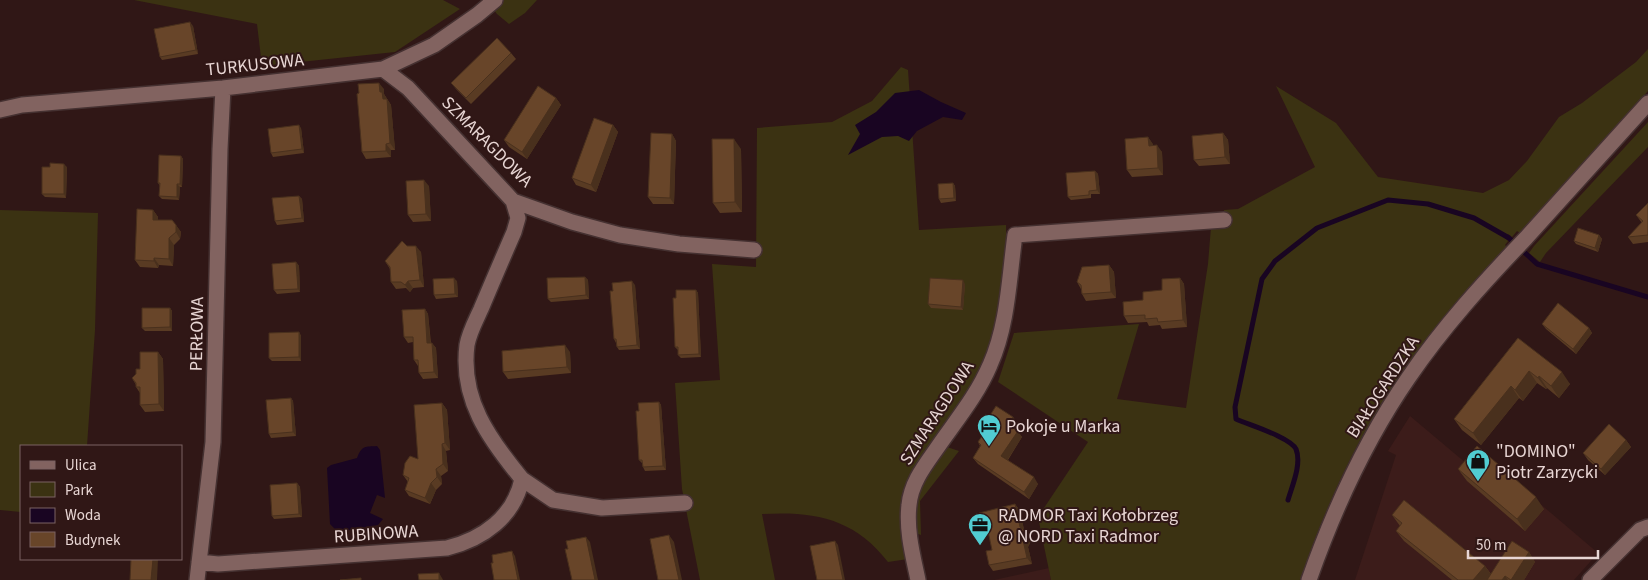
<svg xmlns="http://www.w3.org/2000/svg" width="1648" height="580" viewBox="0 0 1648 580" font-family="'Source Sans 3',sans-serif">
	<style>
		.built { fill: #3c1c1a }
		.green { fill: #3b3212 }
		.water { fill: #190522 }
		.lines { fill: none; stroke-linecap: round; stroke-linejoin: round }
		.stream { stroke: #190522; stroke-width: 5 }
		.street-casing { stroke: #453131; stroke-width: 18 }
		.secondary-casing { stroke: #453131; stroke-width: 18 }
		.street { stroke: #826360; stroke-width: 15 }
		.secondary { stroke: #826360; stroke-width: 15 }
		.wall { fill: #593b23 }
		.shaded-wall { fill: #49301d }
		.building { fill: #684529; stroke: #49301d }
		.labels { text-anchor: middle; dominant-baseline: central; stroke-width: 4; stroke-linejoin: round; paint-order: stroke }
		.street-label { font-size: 18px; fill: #e8d6d4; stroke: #301716 }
		.poi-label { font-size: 18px; fill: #e8d6d4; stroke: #301716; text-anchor: start }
	</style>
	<rect width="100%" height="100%" fill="#301716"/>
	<path class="built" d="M1410 416 1473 469 1484 456 1598 553 1574 580H1355L1396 455 1388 451Z
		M1049 568 1051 580H994Z"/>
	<path class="green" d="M134 0H443L460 9 395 52 262 66 257 24Z
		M486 0H537L525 13 509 24 497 14Z
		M1648 49V91L1520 233 1517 231 1512 237 1508 234 1504 237 1508 241 1505 245 1507 247C1468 290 1428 333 1396 382 1354 442 1324 511 1300 580H1051L1038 517 1088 442 998 382 1014 333 1139 324 1117 399 1186 408 1208 264 1211 227 1225 225 1224 210 1238 209 1315 167 1276 86 1336 123 1378 177 1483 193 1509 180 1527 161 1559 117 1582 103 1636 62Z
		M901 67 908 70 919 230 1006 225V243L1009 244 997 330 982 370 917 468 908 559 888 562C854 518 814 511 762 514L775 580H700L682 489 675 383 720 380 712 264 756 267 757 128 832 122 872 101Z
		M1648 122V147L1546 253 1540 262 1529 253 1534 246Z
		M0 210 98 213 95 330 87 446H21V512L0 510Z
		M944 446 959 451 920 501 921 535 913 532 915 493Z"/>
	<path class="water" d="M919 90 941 102 966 113 962 120 943 117 917 131 909 141 898 136 882 137 848 155 860 134 855 125 876 112 895 93Z
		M377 446 380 450 385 498 377 495 370 513 383 519 378 525 343 531 336 530 330 524 327 468 331 465 357 458C362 445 365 447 377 446Z"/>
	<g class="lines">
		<path class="stream" d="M1288 500C1292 486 1302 464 1296 449 1290 437 1249 425 1236 419L1235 407 1262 279 1275 261 1317 228 1388 200 1428 204 1474 218 1509 238 1537 264 1648 297"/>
		<g class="street-casing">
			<path id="street" d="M383 69 408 88 513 201 572 222 620 235 679 244 754 250
				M0 110 22 105 223 88 383 69 434 45 477 15 495 0
				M522 479 553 500 602 508 685 503
				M199 562 218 564 447 548C483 539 514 517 522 479 489 439 460 399 467 345 469 333 476 320 481 309 492 283 503 257 514 232L518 218 513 201
				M197 580 213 442 220 149 223 88
				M918 580C913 556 906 530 909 505 911 484 923 468 935 451 954 423 977 396 990 365 1008 325 1009 278 1015 235L1224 220
				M1590 580 1640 530 1648 527"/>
		</g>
		<g class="secondary-casing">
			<path id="secondary" d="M1309 580C1334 509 1366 439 1409 377 1443 327 1484 282 1526 238 1567 193 1607 148 1648 103"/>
		</g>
		<use href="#street" class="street"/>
		<use href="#secondary" class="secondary"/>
	</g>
	<path class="wall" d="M193 26 198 54 162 60 160 57Z
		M511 53 516 59 471 104 456 89 451 83Z
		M384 89V94L391 105 395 150H391V157L366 159 362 152Z
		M556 98 561 105 527 159 509 147 504 140Z
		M613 125 618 132 596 192 576 185 572 178Z
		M301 128 304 153 273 157 271 153Z
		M1223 133 1228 140 1230 164 1199 166 1194 160Z
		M672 134 676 141 674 204H653L648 197Z
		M1148 137 1153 145 1162 152 1163 175 1132 177 1127 170Z
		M741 149 742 212 720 213 713 203Z
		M181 156 183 159 182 187H180L179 200 162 199 159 196 160 186 158 183Z
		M67 167 66 198 45 197 42 194Z
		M1095 171 1098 174 1100 194H1091V198L1071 200 1068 197Z
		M953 183 955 186 956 201 941 203 939 199Z
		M429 186 431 221 413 222 408 215Z
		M299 196 302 199 304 222 277 225 275 221Z
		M1648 203V242L1633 244 1628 237 1642 223 1636 215Z
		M153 210 158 217V220H172L181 232 180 239 174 245 173 266 159 265 158 268 140 267 135 260Z
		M1599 235 1602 239 1598 252 1576 244 1574 241Z
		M407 246 421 252 424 287 413 288 410 292 406 288 396 289 391 282 390 269 385 261Z
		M296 262 299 266 300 292 277 294 274 290Z
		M1109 265 1114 272 1116 298 1086 301 1082 294 1081 289 1077 282Z
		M585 277 588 280 589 299 551 302 548 299Z
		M1180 278 1184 284 1187 327 1162 329 1160 325 1149 326 1147 322 1128 323 1124 316 1143 300 1162 290Z
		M457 281 458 297 436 299 434 295Z
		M965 284 963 310 931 308 928 304Z
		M635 285 640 349 619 350 617 347 616 343 614 339Z
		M696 290 698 293 701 357 681 358 678 355V350L675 347 676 298Z
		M170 308 172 311V331H145L142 328Z
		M425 309 428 314 431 343H432L436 348 438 378 423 379 419 373 418 366 414 360 413 342 408 343 404 337Z
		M1542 324 1589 328 1592 333 1576 354 1546 329Z
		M299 332 301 336V361H272L269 358Z
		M1518 338 1570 384 1559 398 1547 388 1546 389 1537 383 1523 401 1519 398 1481 445 1462 430 1454 419Z
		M158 352 163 359 164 411 145 412 140 405V393L136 387V385L132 378Z
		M570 352 571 373 508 379 503 372Z
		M291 398 293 401 296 436 271 438 269 434Z
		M659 402 661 405 666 470 645 471 643 467 642 463 639 460V411Z
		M442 403 447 410 450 450 446 451 448 471 441 476 442 484 436 490 430 504 409 496 405 490 408 482 403 475 418 459Z
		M989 417H1013L1018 424 1015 429 1022 437 1008 460 1038 484 1029 499 978 464 973 458 980 446 978 442 992 421Z
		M1626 440 1631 447 1605 475 1588 460 1583 453Z
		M1458 469 1544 509 1525 531 1467 481Z
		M297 483 300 487 302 517 274 519 272 516Z
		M1015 504 1020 511 1024 530 1028 533 1032 539 1028 547 1032 564 993 571 989 565 992 550 989 535 982 531 977 524Z
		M1392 515 1485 566 1491 574 1529 552 1535 562 1524 580H1452L1404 541 1396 531 1400 526Z"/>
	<path class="shaded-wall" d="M190 22 193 26 198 54 196 50Z
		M379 83 384 89V94L391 105 395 150 390 143 380 92Z
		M556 98 561 105 527 159 522 152Z
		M299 125 301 128 304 153 302 149Z
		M613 125 618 132 596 192 591 185Z
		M1223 133 1228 140 1230 164 1225 157Z
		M672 134 676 141 674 204 670 198Z
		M1148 137 1153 144V153L1149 146Z
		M734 139 741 149 742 212 735 202Z
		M386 144 391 150V157L386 151Z
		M1157 145 1162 152 1163 175 1158 168Z
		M181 156 183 159 182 187 180 184Z
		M64 164 67 167 66 198 64 194Z
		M1095 171 1098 174 1100 194 1097 190Z
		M424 180 429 186 431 221 426 214Z
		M953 183 955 186 956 201 954 198Z
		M177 184 180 187 179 200 177 197Z
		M299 196 302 199 304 222 302 218Z
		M153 210 158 217V227L153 220Z
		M176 225 181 232 180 239 176 232Z
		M1599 235 1602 239 1598 252 1595 248Z
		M169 238 174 245 173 266 169 259Z
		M416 246 421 252 424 287 420 280Z
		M154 258 159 265 158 268 154 261Z
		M296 262 299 266 300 292 298 289Z
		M1109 265 1114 272 1116 298 1111 292Z
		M585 277 588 280 589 299 586 295Z
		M454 278 457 281 458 297 455 294Z
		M1180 278 1184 284 1187 327 1183 320Z
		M963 280 965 284 963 310 961 307Z
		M408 281 413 288 410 292 405 285Z
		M632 281 635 285 640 349 637 345Z
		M696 290 698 293 701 357 699 354Z
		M170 308 172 311V331L170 327Z
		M425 309 428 314 431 349 427 343Z
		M1589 328 1592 333 1576 354 1573 349Z
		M299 332 301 336V361L299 357Z
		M432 343 436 348 438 378 434 372Z
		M565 345 570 352 571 373 567 367Z
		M158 352 163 359 164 411 159 404Z
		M1529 371 1537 383 1523 401 1515 390Z
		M1562 372 1570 384 1559 398 1551 386Z
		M1539 376 1547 388 1546 389 1538 378Z
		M1511 386 1519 398 1481 445 1473 433Z
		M291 398 293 401 296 436 293 432Z
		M659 402 661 405 666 470 663 466Z
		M442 403 447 410 450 450 445 443Z
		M1013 417 1018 424 1013 431 1008 425Z
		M1018 431 1022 437 1006 462 1001 456Z
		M1626 440 1631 447 1605 475 1601 469Z
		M442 444 446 451 448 471 443 464Z
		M436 469 441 476 442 484 437 477Z
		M1034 477 1038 484 1029 499 1024 492Z
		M297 483 300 487 302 517 299 514Z
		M431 483 436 490 430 504 425 498Z
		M1536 497 1544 509 1525 531 1517 519Z
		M1015 504 1020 511 1025 534 1020 527Z
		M1028 533 1032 539 1028 547 1032 564 1027 558 1023 540Z
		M669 535 674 542 682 580H679Z
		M586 537 590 542 598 580H595Z
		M835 541 838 545 845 580H843Z
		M512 551 515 556 520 580H518Z
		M1529 552 1535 562 1524 580H1511Z
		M153 559H158L157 580H151Z
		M1485 566 1492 576 1489 580H1473Z
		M439 573 442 578 443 580H439Z
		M1505 576 1508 580H1502Z"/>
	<path class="building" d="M190 22 196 50 160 57 154 29Z
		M497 38 511 53 466 98 451 83Z
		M379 83 380 92H382L383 99H387L390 143 386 144V151L362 152 357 94 359 93 358 84Z
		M538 86 556 98 522 152 504 140Z
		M594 118 613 125 591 185 572 178Z
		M299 125 302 149 271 153 268 129Z
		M651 133 672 134 670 198 648 197Z
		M1223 133 1225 157 1194 160 1192 136Z
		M1148 137 1149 146 1157 145 1158 168 1127 170 1125 139Z
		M712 139H734L735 202 713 203Z
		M159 155 181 156 180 184H177V197L159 196 160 183H158Z
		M50 163 64 164V194H42V167H50Z
		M1095 171 1097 190 1089 191V195L1068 197 1066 173Z
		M424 180 426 214 408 215 406 181Z
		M953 183 954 198 939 199 938 184Z
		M299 196 302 218 275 221 272 198Z
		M1648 203V235L1628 237 1643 221 1636 215Z
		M137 209 153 210V220H172L176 225V232L169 238V259L154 258V261L135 260Z
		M1578 228 1599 235 1595 248 1574 241Z
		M402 241 407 246H416L420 280 408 281 405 285 401 282H391L390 267 385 261Z
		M296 262 298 289 274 290 272 264Z
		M1109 265 1111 292 1082 294 1081 285 1077 282 1082 267Z
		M585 277 586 295 548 299 547 278Z
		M454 278 455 294 434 295 433 279Z
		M930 278 963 280 961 307 928 304Z
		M1180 278 1183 320 1158 322 1157 318 1145 319V315L1124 316 1123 302 1143 300V292L1162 290V279Z
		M632 281 637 345 617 347 616 339H614L610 291H613L612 283Z
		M676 290H696L699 354 678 355V347H675L673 298H676Z
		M1558 303 1589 328 1573 349 1542 324Z
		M142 308H170V327L142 328Z
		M425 309 427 343H432L434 372 419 373 418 360H414L413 337H404L402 310Z
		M299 332V357L269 358V333Z
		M1518 338 1562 372 1551 386 1539 376 1538 378 1529 371 1515 390 1511 386 1473 433 1454 419Z
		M565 345 567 367 503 372 502 351Z
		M140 352H158L159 404 140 405V387H136V383L132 378 136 374V369H140Z
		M291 398 293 432 269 434 266 400Z
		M659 402 663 466 643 467 642 460H639L636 411H639L638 403Z
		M442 403 445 443 442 444 443 464 436 469 437 477 431 483 425 498 405 490 409 478 403 475 405 463 410 456 418 459 414 405Z
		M996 406 1013 417 1008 425 1018 431 1001 456 1034 477 1024 492 973 458 981 445 978 442 993 420 989 417Z
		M1609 424 1626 440 1601 469 1583 453Z
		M1477 446 1536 497 1517 519 1458 469Z
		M297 483 299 514 272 516 270 485Z
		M1404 500 1485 566 1473 580H1458L1396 531 1402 523 1392 515Z
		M1015 504 1020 527 1028 533 1023 540 1027 558 989 565 986 551 992 550 988 531 977 524 976 518 979 513Z
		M669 535 679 580H658L650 539Z
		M586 537 595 580H572L565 549H568L566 541Z
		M835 541 843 580H817L810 546Z
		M1512 541 1529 552 1511 580 1505 576 1502 580H1487Z
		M512 551 518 580H494L491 563H493L492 555Z
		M131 559H153L151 580H130Z
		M439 573V580H419L418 574Z
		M361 578V580H340Z"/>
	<defs>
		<g id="hotel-pin" transform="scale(1.25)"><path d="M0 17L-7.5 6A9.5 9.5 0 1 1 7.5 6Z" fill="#51ccd1" stroke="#301716"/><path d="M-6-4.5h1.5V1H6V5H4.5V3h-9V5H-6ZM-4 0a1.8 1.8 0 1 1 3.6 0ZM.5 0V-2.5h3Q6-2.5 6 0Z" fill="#111"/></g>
		<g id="shop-pin" transform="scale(1.25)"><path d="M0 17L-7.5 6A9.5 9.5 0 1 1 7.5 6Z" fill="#51ccd1" stroke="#301716"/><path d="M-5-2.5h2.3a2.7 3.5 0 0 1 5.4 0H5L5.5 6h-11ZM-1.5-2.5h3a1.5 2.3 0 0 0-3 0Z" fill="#111"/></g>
		<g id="office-pin" transform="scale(1.25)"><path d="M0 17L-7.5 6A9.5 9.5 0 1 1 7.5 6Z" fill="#51ccd1" stroke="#301716"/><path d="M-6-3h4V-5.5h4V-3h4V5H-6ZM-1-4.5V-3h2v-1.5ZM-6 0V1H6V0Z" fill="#111"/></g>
	</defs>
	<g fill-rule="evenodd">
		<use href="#hotel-pin" x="989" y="426"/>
		<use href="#shop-pin" x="1478" y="461"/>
		<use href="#office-pin" x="980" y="525"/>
	</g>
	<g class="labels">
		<g class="street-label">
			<text transform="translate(255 65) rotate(-6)">TURKUSOWA</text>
			<text transform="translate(487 142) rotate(45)">SZMARAGDOWA</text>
			<text transform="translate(197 334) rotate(-89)">PERŁOWA</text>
			<text transform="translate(1383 387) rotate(-57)">BIAŁOGARDZKA</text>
			<text transform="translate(937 413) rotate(-57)">SZMARAGDOWA</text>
			<text transform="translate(376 534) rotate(-4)">RUBINOWA</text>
		</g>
		<g class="poi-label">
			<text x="1006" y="426">Pokoje u Marka</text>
			<text x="1496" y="451">"DOMINO"<tspan x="1496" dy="21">Piotr Zarzycki</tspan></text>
			<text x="998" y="515">RADMOR Taxi Kołobrzeg<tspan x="998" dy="21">@ NORD Taxi Radmor</tspan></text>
		</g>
	</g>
	<rect x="20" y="445" width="162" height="115" fill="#301716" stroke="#7a6362"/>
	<rect x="30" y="461" width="25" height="8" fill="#826360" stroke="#7a6362"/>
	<text x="65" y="470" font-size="15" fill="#e8d6d4">Ulica</text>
	<rect x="30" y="482" width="25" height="15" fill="#3b3212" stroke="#7a6362"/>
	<text x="65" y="495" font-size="15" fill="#e8d6d4">Park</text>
	<rect x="30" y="508" width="25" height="15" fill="#190522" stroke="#7a6362"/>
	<text x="65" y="520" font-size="15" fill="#e8d6d4">Woda</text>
	<rect x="30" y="532" width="25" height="15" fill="#684529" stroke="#7a6362"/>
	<text x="65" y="545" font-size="15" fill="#e8d6d4">Budynek</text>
	<path d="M1468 550v8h130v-8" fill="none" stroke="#e8d6d4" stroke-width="2.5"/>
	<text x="1476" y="550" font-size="15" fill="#e8d6d4" stroke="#301716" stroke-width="4" paint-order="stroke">50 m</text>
</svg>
